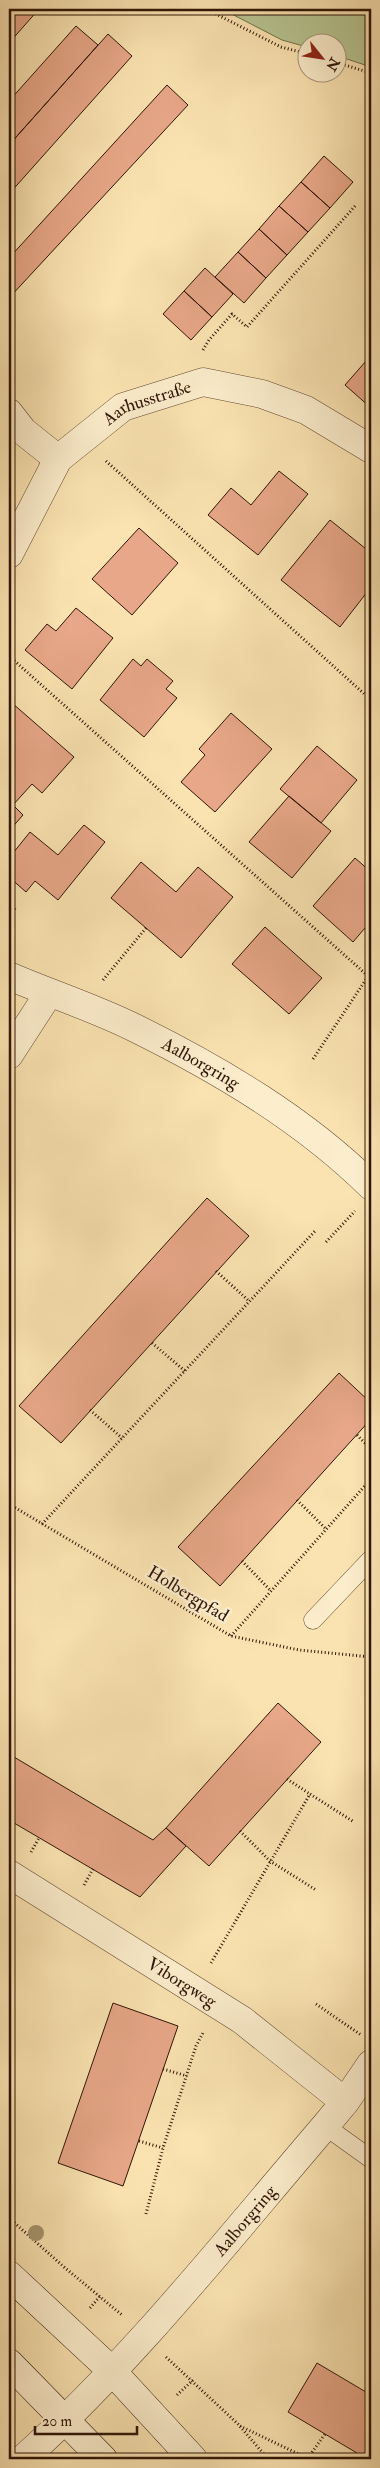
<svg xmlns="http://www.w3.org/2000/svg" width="380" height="2468" viewBox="0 0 380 2468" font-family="'IM FELL Double Pica',serif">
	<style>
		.green { fill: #b7c591; stroke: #736d4c }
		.building { fill: #e7a788; stroke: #2f1506 }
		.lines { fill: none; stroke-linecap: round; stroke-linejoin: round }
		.lane-casing { stroke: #624831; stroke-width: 19 }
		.street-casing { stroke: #624831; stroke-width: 29 }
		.secondary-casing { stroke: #2f1506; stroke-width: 29 }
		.path { stroke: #2f1506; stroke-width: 3; stroke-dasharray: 1 2.5; stroke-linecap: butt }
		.lane { stroke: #fcedcc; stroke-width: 18 }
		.street { stroke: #fcedcc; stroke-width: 28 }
		.secondary { stroke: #fcedcc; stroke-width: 28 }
		.tree { fill: #a5946e }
		.labels { text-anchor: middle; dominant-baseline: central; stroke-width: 5; stroke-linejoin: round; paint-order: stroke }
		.street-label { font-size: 18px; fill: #2f1506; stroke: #fcedcc }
	</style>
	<rect width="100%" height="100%" fill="#fae3b1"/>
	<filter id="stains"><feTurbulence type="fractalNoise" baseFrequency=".004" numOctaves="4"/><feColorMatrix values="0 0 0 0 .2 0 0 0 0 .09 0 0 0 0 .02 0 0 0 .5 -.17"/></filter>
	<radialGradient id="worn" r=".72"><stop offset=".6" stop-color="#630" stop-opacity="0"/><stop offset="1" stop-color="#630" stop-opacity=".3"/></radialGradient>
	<path class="green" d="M222 9H371V67L338 56V42H308L307 47 282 40Z"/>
	<path class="building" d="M9 9H39L9 43Z
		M76 26 98 45 9 145V101Z
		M108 34 132 56 9 194V145Z
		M167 85 188 105 9 298V258Z
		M324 156 353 182 330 208 301 182Z
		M301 182 330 208 308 232 279 206Z
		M279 206 308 232 287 255 259 229Z
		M259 229 287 255 266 278 238 252Z
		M238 252 266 278 244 303 215 277Z
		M205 268 233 294 212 317 184 291Z
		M184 291 212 317 191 340 163 314Z
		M366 361 371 366V408L345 385Z
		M279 471 308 494 258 555 208 515 231 488 251 505Z
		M330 520 371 553V587L340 627 281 580Z
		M139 528 178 563 132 615 92 579Z
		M76 608 113 638 72 689 25 650 47 624 56 631Z
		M133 659 141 666 147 659 173 681 166 689 177 698 144 737 100 700Z
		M12 703 74 757 42 793 32 784 13 805 23 815 9 831V707Z
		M231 713 272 749 215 812 181 782 205 755 199 749Z
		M317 746 357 780 321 823 280 789Z
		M289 796 331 831 292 878 249 842Z
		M84 825 105 842 58 900 35 881 26 892 9 877V858L30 832 58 855Z
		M355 858 371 872V921L353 942 313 906Z
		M141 862 176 892 198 867 233 897 181 958 111 898Z
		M265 927 322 978 289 1014 232 964Z
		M207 1198 249 1236 61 1443 19 1406Z
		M339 1373 371 1403V1419L220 1586 178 1547Z
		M278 1703 321 1742 209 1866 166 1828Z
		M9 1754 153 1840 166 1828 186 1846 140 1897 9 1820Z
		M113 2003 178 2026 123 2186 58 2163Z
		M317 2363 371 2395V2459H367L288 2412Z"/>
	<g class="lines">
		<g class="lane-casing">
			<path id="lane" d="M313 1620 371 1559
				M325 2126 371 2159"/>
		</g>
		<g class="street-casing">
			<g id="street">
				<path d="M9 413 23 431 58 459"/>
				<path id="s1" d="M9 554 58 459 123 407 203 382 262 394 306 410 371 449"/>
				<path id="s2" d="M9 976C51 994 95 1008 135 1028 220 1070 304 1120 371 1186"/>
				<path d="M9 1055 49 993"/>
				<path id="s3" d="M9 1874 242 2020 345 2102"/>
				<path id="s4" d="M23 2459C134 2359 228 2239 325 2126L345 2102 371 2064"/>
			</g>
		</g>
		<g class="secondary-casing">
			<path id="secondary" d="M9 2275 111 2370 193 2459
				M9 2363 103 2459"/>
		</g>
		<path class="path" d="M206 9 281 47 308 54
			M338 63 371 73
			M203 350 209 340 232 314 247 327 356 205
			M106 461 371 700
			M9 656 368 976
			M9 922 15 908
			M103 980 146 928
			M313 1059 371 972
			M326 1242 355 1211
			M216 1271 249 1301
			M152 1343 185 1371
			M90 1410 122 1438
			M357 1435 371 1449
			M297 1500 326 1529
			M9 1504 231 1636 299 1650 371 1657
			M42 1524 316 1230
			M242 1561 271 1591
			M231 1636 371 1479
			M287 1779 310 1794
			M240 1831 270 1861 316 1890
			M31 1852 39 1838
			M84 1885 93 1869
			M211 1963 310 1794 354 1822
			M316 2004 361 2035
			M163 2069 187 2076
			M139 2141 163 2148
			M146 2214 163 2148 196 2046 204 2031
			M9 2218 64 2267 122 2315
			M90 2308 101 2295
			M166 2357 238 2424 268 2459
			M177 2395 193 2380
			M240 2426 309 2459
			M308 2458 325 2434"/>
		<use href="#lane" class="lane"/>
		<use href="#street" class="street"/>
		<use href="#secondary" class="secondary"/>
	</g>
	<circle class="tree" cx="36" cy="2233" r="8"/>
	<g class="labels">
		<g class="street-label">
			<text stroke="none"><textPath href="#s1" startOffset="214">Aarhusstraße</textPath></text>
			<text stroke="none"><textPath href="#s2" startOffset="211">Aalborgring</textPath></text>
			<text transform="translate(188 1594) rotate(31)">Holbergpfad</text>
			<text stroke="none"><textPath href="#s3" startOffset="204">Viborgweg</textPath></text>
			<text stroke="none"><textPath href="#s4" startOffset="326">Aalborgring</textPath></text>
		</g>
	</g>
	<rect width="380" height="2468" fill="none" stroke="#fae3b1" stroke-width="30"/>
	<rect x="10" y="10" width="360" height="2448" fill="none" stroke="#2f1506" stroke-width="2.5"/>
	<rect x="15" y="15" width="350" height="2438" fill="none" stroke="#2f1506"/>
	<g transform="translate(322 58) rotate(120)"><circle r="24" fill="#fcedcc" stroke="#aa977d"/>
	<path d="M0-4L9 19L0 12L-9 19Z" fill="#8f2418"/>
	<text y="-8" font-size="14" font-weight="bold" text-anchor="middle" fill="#2f1506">N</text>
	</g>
	<path d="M35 2426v8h102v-8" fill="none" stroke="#2f1506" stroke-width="2.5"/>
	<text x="42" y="2426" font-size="15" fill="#2f1506" stroke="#fcedcc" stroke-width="4" paint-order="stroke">20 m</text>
	<rect width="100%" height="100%" filter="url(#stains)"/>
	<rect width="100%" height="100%" fill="url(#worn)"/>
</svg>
